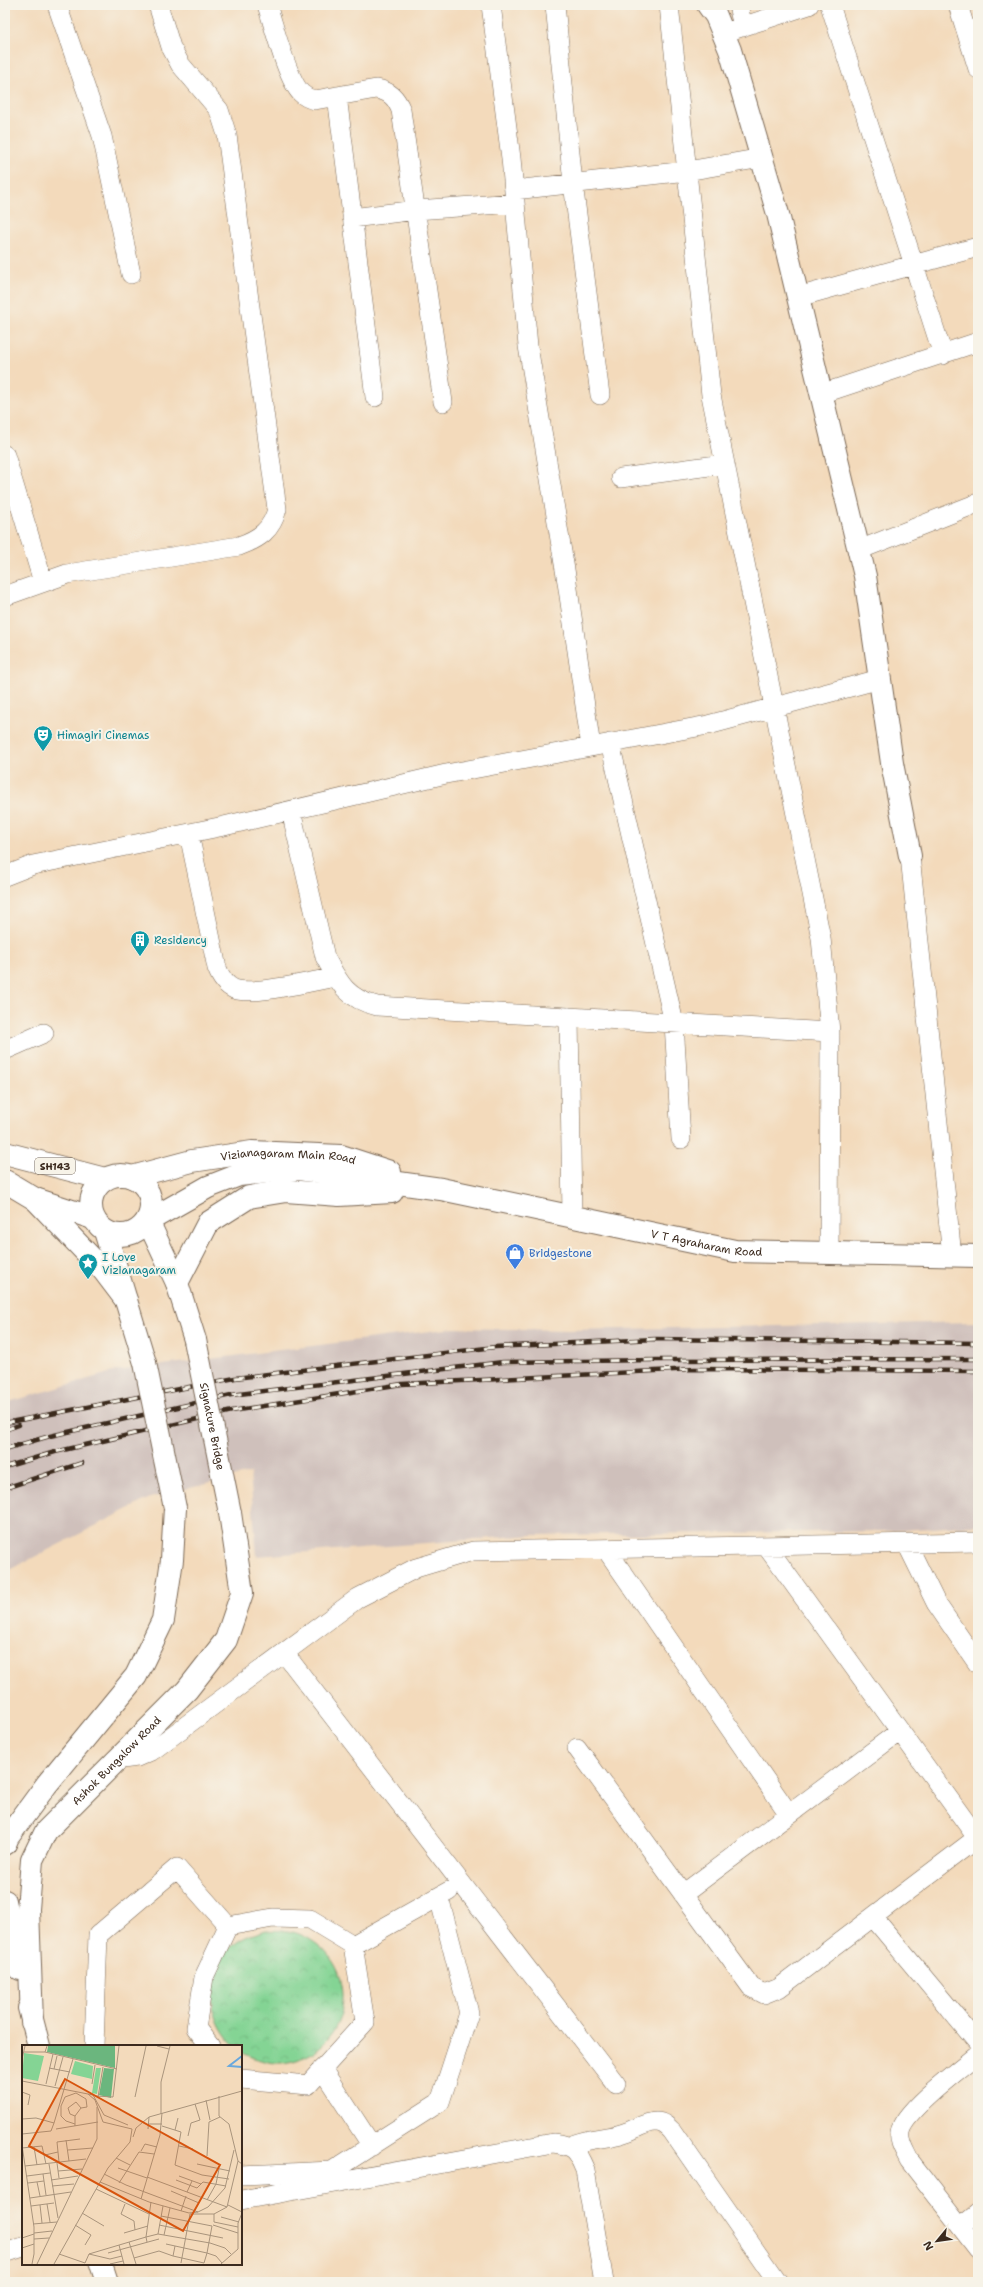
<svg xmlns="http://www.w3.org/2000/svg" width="983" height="2287" viewBox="0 0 983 2287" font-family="'Shantell Sans',sans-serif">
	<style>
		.railway { fill: #cfc0bb }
		.park { fill: url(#park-crowns); stroke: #607f59 }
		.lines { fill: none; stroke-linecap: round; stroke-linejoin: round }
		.street-casing { stroke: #7b6855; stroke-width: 20 }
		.secondary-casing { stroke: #7b6855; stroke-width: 24 }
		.primary-casing { stroke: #7b6855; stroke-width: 24 }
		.street { stroke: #fff; stroke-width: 19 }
		.secondary { stroke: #fff; stroke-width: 22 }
		.primary { stroke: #fff; stroke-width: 22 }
		.rail-casing { stroke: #3b2a1e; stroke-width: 4.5 }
		.rail { stroke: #f7f3e8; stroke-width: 3; stroke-dasharray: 9; stroke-linecap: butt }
		.secondary-bridge-casing { stroke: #7b6855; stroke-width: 24; stroke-linecap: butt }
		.secondary-bridge { stroke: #fff; stroke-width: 22 }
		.labels { text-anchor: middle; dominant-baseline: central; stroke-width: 4; stroke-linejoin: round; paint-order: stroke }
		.shield { fill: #f7f3e8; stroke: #73665b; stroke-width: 1 }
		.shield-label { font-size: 10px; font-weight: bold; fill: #3b2a1e }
		.culture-label { font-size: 11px; fill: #0d838f; stroke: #f7f3e8; text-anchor: start }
		.street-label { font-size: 11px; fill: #3b2a1e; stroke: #f7f3e8 }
		.shop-label { font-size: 11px; fill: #366cbe; stroke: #f7f3e8; text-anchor: start }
		.inset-river { fill: none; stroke: #6aa8dc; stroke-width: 2 }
		.inset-road { fill: none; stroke: #a9947c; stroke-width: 1 }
		.view { fill: #d7540e; fill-opacity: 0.15; stroke: #d7540e; stroke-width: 2 }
		.inset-edge { fill: none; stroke: #3b2a1e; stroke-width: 2 }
	</style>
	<defs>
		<pattern id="park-crowns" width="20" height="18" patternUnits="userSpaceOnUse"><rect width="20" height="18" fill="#84d494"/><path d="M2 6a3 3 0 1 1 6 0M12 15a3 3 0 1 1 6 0" fill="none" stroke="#73b67f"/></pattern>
	</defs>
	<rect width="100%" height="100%" fill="#f7f3e8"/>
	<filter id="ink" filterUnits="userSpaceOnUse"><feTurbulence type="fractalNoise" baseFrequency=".025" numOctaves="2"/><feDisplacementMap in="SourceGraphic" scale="8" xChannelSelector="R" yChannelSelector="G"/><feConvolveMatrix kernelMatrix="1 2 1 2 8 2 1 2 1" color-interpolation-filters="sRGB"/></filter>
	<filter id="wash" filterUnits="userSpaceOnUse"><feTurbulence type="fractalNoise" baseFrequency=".012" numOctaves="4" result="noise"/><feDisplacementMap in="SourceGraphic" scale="16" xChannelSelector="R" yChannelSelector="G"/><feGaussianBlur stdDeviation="0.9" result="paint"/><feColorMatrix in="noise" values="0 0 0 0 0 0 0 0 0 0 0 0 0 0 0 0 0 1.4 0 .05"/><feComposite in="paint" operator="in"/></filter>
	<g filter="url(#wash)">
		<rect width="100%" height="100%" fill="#f3dabb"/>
		<path class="railway" d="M978 1322V1525L886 1531 532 1535 257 1556 250 1473 150 1498 5 1572V1403L116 1371 454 1328 569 1330Z"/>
		<path class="park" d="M266 1930C273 1931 280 1930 287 1931 298 1932 309 1938 318 1945 365 1983 342 2057 282 2063 267 2064 254 2058 241 2052V2046H235C203 2016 202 1958 246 1937 252 1934 259 1933 266 1930Z"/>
	</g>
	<g filter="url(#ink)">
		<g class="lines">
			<g class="street-casing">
				<path id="street" d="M57 5 102 136 131 274
					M267 5C274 26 287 79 301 93 305 97 310 99 315 100L376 89C390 91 396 98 401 110L443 402
					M491 5 511 158 528 346 567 582 591 747
					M555 5 573 183 600 395
					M669 5 711 395 821 938 830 1032 829 1253
					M738 5 743 27
					M830 5 943 355
					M958 5 978 69
					M723 33 809 5
					M337 96 375 397
					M514 190 687 171 762 158
					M352 218 416 210 515 203
					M798 297 978 247
					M821 394 978 342
					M5 455 43 582
					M621 478 724 464
					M859 550 978 503
					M5 596 67 574 239 546C259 539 272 530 277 509L227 135 219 110 180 64 171 47 158 5
					M610 743 674 1023 681 1139
					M291 811 325 957C339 983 347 999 377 1006L830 1032
					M189 834 217 968C220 976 225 985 234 989 253 996 313 981 336 977
					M910 856 952 1256
					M5 876 33 865 224 826 446 774 708 725 880 679
					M569 1017 572 1216
					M5 1050 44 1033
					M907 1544 936 1603 978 1664
					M767 1547 978 1839
					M606 1549 789 1814
					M285 1654 616 2084
					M577 1748 751 1987 764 1994 779 1988 977 1838
					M115 1760 137 1757 153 1750 358 1598 416 1568 473 1551 978 1542
					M683 1894 900 1731
					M873 1917 978 2043
					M353 1945 449 1891
					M94 2046 98 1935 177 1868 228 1926
					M210 2046 196 2028 204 1977 228 1926 273 1918 310 1919 353 1945
					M978 2054C960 2069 904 2110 900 2131 898 2142 905 2151 909 2160L978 2249
					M322 2069 372 2146
					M241 2079 308 2085 365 2022 353 1945
					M570 2146C587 2138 606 2139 624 2133 634 2130 645 2122 656 2122 663 2122 667 2126 672 2131L777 2282
					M241 2175 332 2171 440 2102 469 2013 439 1897
					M241 2200 553 2143C574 2145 577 2151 585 2170L604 2282
					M961 2227 978 2213
					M5 2253 23 2247"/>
			</g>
			<g class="secondary-casing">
				<g id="secondary">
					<path d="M708 5 716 16 730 50 778 214 865 576 892 763 910 856"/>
					<path d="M148 1221 177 1283 195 1340"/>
					<path d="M105 1231 145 1363"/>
					<path d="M5 1844 8 1837 47 1784 136 1676 163 1620 172 1560 175 1508"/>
					<path d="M5 1901 20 1969"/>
					<path d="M29 2008 39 2046"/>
					<path id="s1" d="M32 2022 28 1909 32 1860 46 1831 187 1690 226 1640 242 1593 230 1513"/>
					<path d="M101 2264 107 2282"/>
				</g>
			</g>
			<g class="primary-casing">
				<g id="primary">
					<path d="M5 1153 105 1179"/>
					<circle cx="121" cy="1205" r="30"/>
					<path id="s2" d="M132 1177 192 1161 252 1152 341 1156 390 1172"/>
					<path d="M5 1181 35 1199 93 1218"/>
					<path d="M35 1199 104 1271 126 1300"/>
					<path id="s3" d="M148 1221 208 1187 239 1175 299 1169 441 1189 735 1251 978 1256"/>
					<path d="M177 1283 208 1223 249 1197 286 1191 339 1195 392 1192"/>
				</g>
			</g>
			<use href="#street" class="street"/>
			<use href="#secondary" class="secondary"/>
			<use href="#primary" class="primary"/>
			<g class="rail-casing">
				<path id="rail" d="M5 1423 235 1378 495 1347 655 1339 978 1343
					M5 1430 19 1425
					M5 1449 50 1436 231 1395 503 1362 658 1360 978 1359
					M5 1467 55 1452 232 1411 402 1384 694 1369 978 1371
					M5 1488 82 1463"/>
			</g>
			<use href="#rail" class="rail"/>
			<g class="secondary-bridge-casing">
				<g id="secondary-bridge">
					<path id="s4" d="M195 1340 230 1513"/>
					<path d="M145 1363 175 1508"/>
				</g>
			</g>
			<use href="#secondary-bridge" class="secondary-bridge"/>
		</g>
	</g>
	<defs>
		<g id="theatre-pin" transform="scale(1)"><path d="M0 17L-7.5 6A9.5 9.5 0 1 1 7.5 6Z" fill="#0f9aa8" stroke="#f7f3e8"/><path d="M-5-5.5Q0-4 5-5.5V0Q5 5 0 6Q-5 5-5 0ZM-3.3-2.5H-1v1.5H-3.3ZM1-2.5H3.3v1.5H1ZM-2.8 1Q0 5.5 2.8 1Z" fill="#fff"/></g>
		<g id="building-pin" transform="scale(1)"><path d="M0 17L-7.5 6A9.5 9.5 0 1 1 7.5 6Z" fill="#0f9aa8" stroke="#f7f3e8"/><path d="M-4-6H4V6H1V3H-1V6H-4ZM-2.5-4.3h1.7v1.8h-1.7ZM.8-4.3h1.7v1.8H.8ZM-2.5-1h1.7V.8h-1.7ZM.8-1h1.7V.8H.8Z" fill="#fff"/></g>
		<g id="shop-pin" transform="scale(1)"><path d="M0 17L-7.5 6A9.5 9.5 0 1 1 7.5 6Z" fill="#3f7fe0" stroke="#f7f3e8"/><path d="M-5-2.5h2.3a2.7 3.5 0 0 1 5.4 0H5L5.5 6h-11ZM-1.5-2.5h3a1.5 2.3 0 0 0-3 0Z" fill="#fff"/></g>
		<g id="sight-pin" transform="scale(1)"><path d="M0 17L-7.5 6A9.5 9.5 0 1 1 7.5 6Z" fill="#0f9aa8" stroke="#f7f3e8"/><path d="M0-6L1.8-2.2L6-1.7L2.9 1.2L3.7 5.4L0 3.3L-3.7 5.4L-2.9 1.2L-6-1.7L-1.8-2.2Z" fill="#fff"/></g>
	</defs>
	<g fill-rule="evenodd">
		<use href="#theatre-pin" x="43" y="735"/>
		<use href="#building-pin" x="140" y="940"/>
		<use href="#shop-pin" x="515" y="1253"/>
		<use href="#sight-pin" x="88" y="1263"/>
	</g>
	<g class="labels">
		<rect class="shield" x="35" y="1158" width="40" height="16" rx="3"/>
		<g class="shield-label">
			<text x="55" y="1166">SH143</text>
		</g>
		<g class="culture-label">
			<text x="57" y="735">Himagiri Cinemas</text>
			<text x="154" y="940">Residency</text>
			<text x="102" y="1257">I Love<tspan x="102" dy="13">Vizianagaram</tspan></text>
		</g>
		<g class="street-label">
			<text stroke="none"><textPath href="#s2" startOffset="159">Vizianagaram Main Road</textPath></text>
			<text stroke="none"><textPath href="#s3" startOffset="577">V T Agraharam Road</textPath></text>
			<text stroke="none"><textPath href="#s4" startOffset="88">Signature Bridge</textPath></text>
			<text stroke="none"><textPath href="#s1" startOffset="294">Ashok Bungalow Road</textPath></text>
		</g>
		<g class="shop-label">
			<text x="529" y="1253">Bridgestone</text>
		</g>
	</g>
	<g transform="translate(22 2045)">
		<rect width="220" height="220" fill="#f3dabb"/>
		<path d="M26 1H93V23L25 7ZM82 23 92 24 89 53 77 50Z" fill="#6bb67e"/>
		<path d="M2 8 22 11 16 36 0 33ZM53 16 71 21 70 34 49 29ZM74 23H79L75 49 70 48Z" fill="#84d494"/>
		<path class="inset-river" d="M220 11 207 21 220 22"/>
		<path class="inset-road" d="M135 1 147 4M2 7H23L25 1M23 7 95 24M0 14 3 1M27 23 48 27M32 24 35 11M0 36 71 50 82 70 106 80M24 39 31 9M70 39 73 20M33 41 41 12M0 47 8 50 6 60M66 49 73 55 81 77 110 84M74 51 91 52 97 1M197 51V71L207 79 216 116 220 119M76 52 81 22M113 52 124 1M184 55 188 75M139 69V37L148 1M53 71 59 63 54 57 46 63 48 69 53 71V81M0 74 14 73 32 78 51 14M53 79 44 76 39 71V61L43 52 54 48 64 54 65 62 59 63M127 79H140M140 81 159 87 153 120 180 130 207 134M34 84 76 77M126 84 127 72M153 85 156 73M0 89 29 86 32 78M166 91 169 78 178 75 173 59M111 92 114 83 127 72 220 46M44 95 47 116M0 100 12 182V209L10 219M157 101 171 104M12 102 15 120M0 103 20 101 24 119M46 105 71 103M119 106 123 99 135 102M23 110 36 107M185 111 187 77 198 72M94 113 108 120M37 117 35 97 58 94M35 118 37 133M27 119 36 173M175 119 208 126M3 121 64 114M96 123 125 133M36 126 60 124M21 129 24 150M82 129 104 140 176 167M5 131 28 128M157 131 179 139M125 132 205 162M29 135 56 131M154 135 175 143 181 137 204 141M15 137 18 151M78 137 127 157 167 168 176 167 186 162 203 143 212 105M6 138 22 136M97 138 117 107 132 109M30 141 52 139M74 144 127 169M149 146 177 158M165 147 170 136M8 153 49 147M119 154 138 90 140 68M185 155 194 139 197 124M25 159 28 177M103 159 99 169 112 176 113 185M18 160 20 178M206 160 220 167M9 161 32 158M159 166 164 151M60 168 82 181M168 169H192L205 162 216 116M192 169V177L216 182M139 171 190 181 185 208 144 199M199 172 217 177M11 179 35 177M53 180 69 190 63 200M137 180 201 193M191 180 216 188M12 188 30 186M102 188 126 181M136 189 188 198 203 203 209 209M142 190 148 163M0 193 12 189M12 194 27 193M107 197 114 219M125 197 124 192 136 189 141 161M97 200 102 219M0 203 12 199M86 208 137 194M37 209 63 218 67 209 124 192 129 157M67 209 88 214 100 211M151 211 182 218 185 208 194 211 200 218M112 213 137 206 151 211 153 201M159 218 168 169M15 219 75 94V62M32 219 86 123 108 97 110 84M88 219 101 216M199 219 216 204V178L220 168"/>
		<path class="view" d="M43 34 198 120 161 186 7 101Z"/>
		<rect width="220" height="220" class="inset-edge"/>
	</g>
	<rect width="983" height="2287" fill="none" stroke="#f7f3e8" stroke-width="20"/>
	<g transform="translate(937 2241) rotate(241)" stroke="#f7f3e8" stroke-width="3" paint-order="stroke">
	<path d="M0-3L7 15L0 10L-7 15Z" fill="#3b2a1e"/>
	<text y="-6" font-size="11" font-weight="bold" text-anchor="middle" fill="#3b2a1e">N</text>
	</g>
</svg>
